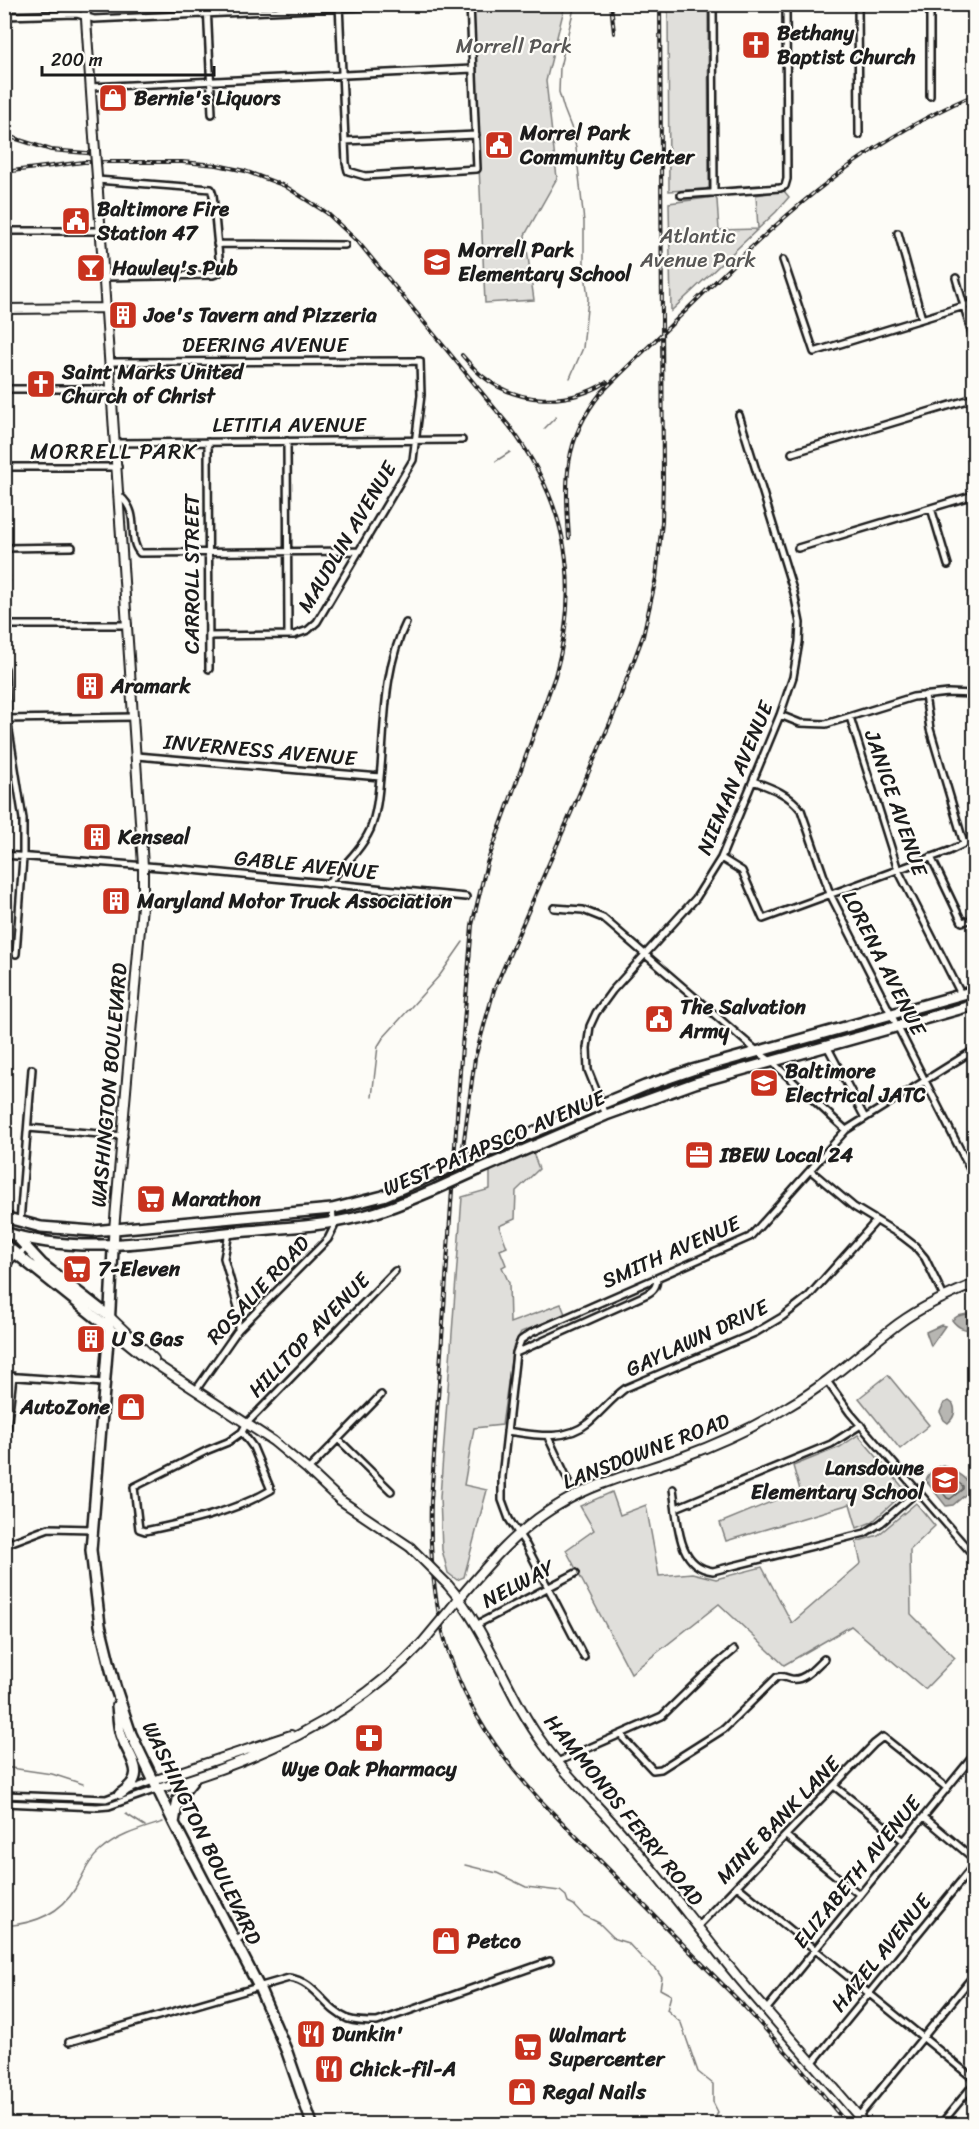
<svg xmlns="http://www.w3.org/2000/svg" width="979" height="2129" viewBox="0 0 979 2129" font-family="Sriracha,sans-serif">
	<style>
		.green { fill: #e0dfdb; stroke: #7e7e7c; stroke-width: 1.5 }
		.water { fill: #b7b6b2; stroke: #797876; stroke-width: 1.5 }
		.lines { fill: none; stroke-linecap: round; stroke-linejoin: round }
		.shore { stroke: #5a5a58; stroke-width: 1.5 }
		.stream { stroke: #797876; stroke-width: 1.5 }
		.street-casing { stroke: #1c1c1c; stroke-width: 10 }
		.secondary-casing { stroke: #1c1c1c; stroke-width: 12 }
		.primary-casing { stroke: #1c1c1c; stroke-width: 14 }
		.street { stroke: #fdfcf7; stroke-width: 5 }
		.secondary { stroke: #fdfcf7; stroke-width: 8 }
		.primary { stroke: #fdfcf7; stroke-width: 9 }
		.rail-casing { stroke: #1c1c1c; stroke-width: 4 }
		.rail { stroke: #fdfcf7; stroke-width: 1.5; stroke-dasharray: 4.5; stroke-linecap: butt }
		.secondary-bridge-casing { stroke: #1c1c1c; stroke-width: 12; stroke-linecap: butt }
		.primary-bridge-casing { stroke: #1c1c1c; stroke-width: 14; stroke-linecap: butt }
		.secondary-bridge { stroke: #fdfcf7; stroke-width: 8 }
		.primary-bridge { stroke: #fdfcf7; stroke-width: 9 }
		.labels { text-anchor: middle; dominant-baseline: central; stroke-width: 4.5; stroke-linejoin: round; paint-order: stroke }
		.poi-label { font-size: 21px; font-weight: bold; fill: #1c1c1c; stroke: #fdfcf7; text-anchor: start }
		.park-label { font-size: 21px; fill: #575655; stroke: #fdfcf7 }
		.street-label { font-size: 21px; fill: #1c1c1c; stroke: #fdfcf7 }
		.neighbourhood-label { font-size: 22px; letter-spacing: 1.5px; fill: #1c1c1c; stroke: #fdfcf7 }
	</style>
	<rect width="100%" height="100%" fill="#fdfcf7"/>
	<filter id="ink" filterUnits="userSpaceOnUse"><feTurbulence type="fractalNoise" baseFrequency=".0167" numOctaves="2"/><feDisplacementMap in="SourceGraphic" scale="12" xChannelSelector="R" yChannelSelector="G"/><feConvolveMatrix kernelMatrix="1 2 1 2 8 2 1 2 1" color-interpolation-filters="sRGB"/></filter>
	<g filter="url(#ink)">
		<path class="green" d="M472 5H565L546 81 557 178 525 235 534 300 485 303Z
			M668 5H708L709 187 706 189 669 191Z
			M784 191 789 197 776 212 671 311 669 203 715 197 717 200 719 230 758 229 756 195Z
			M533 1153 539 1169 516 1191 515 1219 499 1226 507 1247 500 1250 506 1265 502 1267 509 1283 510 1323 561 1304 565 1314 521 1332 513 1347 502 1425 474 1428 464 1485 487 1490 464 1577 457 1580 448 1573 442 1550 440 1497 462 1197 490 1189V1171Z
			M888 1375 929 1425 900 1449 859 1398Z
			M858 1435 906 1491 872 1522 857 1528 850 1504 726 1541 720 1523 800 1490 793 1466 840 1447Z
			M612 1492 620 1515 646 1505 659 1576 692 1573 716 1579 762 1567 792 1623 861 1563 856 1542 878 1535 916 1503 935 1526 910 1550 911 1614 955 1658 925 1689 851 1626 784 1665 719 1604 631 1673 566 1550 594 1530 580 1506Z"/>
		<path class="water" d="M972 1313 974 1314V1328C966 1332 957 1327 952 1320L958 1316Z
			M941 1325 945 1326 931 1346 926 1332Z
			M949 1401 953 1404C956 1411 954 1418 948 1423L944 1420 940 1412 944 1403Z
			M943 1465C953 1471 970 1478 971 1490L953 1505 946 1506 926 1481C927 1474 936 1466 943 1465Z"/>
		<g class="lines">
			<path class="shore" d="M940 1472H943L963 1486V1489L950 1499 947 1498 934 1481Z"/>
			<path class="stream" d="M570 378 583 348 588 299 584 263V222L576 148 573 132 564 109 559 92 560 67 574 8
				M544 429 556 417
				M496 461 510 452
				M372 1097 378 1046 383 1038 440 975 463 942
				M4 1767 52 1774 83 1784
				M126 1814 145 1826
				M465 1865 497 1873 526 1887 560 1891 566 1896 568 1902 574 1905 583 1915 599 1923 615 1939 628 1943 642 1958 656 1969 662 1978 660 1989 671 1995 667 2010 681 2023 698 2072 713 2084V2102L718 2112 713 2124
				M4 1926C32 1924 60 1914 75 1889 83 1876 88 1861 100 1851 118 1835 141 1829 163 1822"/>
			<g class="street-casing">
				<path id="street" d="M207 4 212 114
					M339 4 346 163 348 171 365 176 477 169 470 4
					M713 4 714 193
					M858 4 859 135
					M930 4V96
					M4 16 77 14 94 19 426 4
					M90 87 473 69
					M345 141 476 135
					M97 180 211 189 213 195 220 268 219 273 213 275 105 277
					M681 195 780 188 785 186 787 179 786 4
					M4 231H101
					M898 233 922 319
					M217 244 345 245
					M783 260 814 352 974 303
					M956 278 974 341
					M111 362 420 361 421 395 413 460 317 622 308 630 294 635 209 636
					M4 389H113
					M287 441 288 635
					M208 442 209 669
					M116 443 462 440
					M792 453 974 398
					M4 467H118
					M4 489 6 625
					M120 496C142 515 126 538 140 553L359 551
					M931 508 948 565
					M4 548 72 547
					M798 548 974 495
					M4 625H128
					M5 669 7 718 23 819V858L16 954
					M925 695 930 729 964 844
					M780 715 800 723 826 724 913 697 948 693 974 694
					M850 717 898 870 961 994
					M4 719 134 717
					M137 756 380 777
					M753 781C772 788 789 794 801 810L830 894 974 1177
					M4 855 172 868 466 897
					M931 857 962 922 974 919
					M721 858 742 871 763 919 949 851 974 839
					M327 884C342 867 361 850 370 830 378 811 379 787 381 767 385 719 384 667 406 623
					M554 908 583 910 603 918 758 1052 771 1061 846 1130
					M827 1046 865 1118
					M606 1115 588 1070 587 1048 590 1026 596 1013 612 991 696 898 721 858 780 715 793 677 799 642 800 623 794 593 739 415
					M28 1128 124 1136
					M810 1170 854 1207 902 1236 915 1246 925 1258 944 1297
					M20 1222 32 1069
					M229 1233 224 1258 238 1307V1330
					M4 1269 12 1258 26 1249
					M516 1353 643 1296C652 1292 657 1288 657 1278
					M4 1376 104 1383
					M827 1381 850 1413 974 1556
					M196 1390 238 1330 328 1239 334 1227 332 1209
					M507 1431C534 1435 565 1442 588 1423 601 1412 612 1398 626 1388L755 1333 782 1317 808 1297 876 1221
					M242 1432 228 1442 208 1450 134 1487 139 1529 145 1531C188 1522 233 1512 271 1490L253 1447 242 1432 247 1423 395 1271
					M548 1437 568 1480
					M338 1439 391 1491
					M4 1456 13 1376
					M308 1470 381 1395
					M673 1489C678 1519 676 1567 713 1571L865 1533 881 1523 918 1491
					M676 1508 831 1444 861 1425
					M4 1545 49 1528 92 1529
					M476 1625 576 1573
					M584 1657 526 1545 509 1519 502 1500V1477L516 1353 521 1340 531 1333 750 1237 846 1130 974 1050
					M623 1734 624 1739 653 1770 661 1769 724 1729 777 1677C783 1675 785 1678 791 1679 804 1682 816 1666 824 1659
					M557 1762 662 1716 703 1676 734 1650
					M834 1786 904 1841
					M4 1795 106 1799 153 1781
					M4 1803 97 1807 109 1806 157 1789
					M924 1817 974 1859
					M786 1836 860 1895
					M737 1886 974 2079
					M231 1894 248 1929 247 1932 236 1941
					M697 1927 874 1744 883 1737 947 1788
					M247 1932 252 1943
					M766 2010 974 1755
					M69 2042 289 1978C315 1981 325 2010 348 2019 357 2022 367 2022 377 2022L550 1961
					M813 2062 974 1865
					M858 2117 974 1975
					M941 2124 974 2084"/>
			</g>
			<g class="secondary-casing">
				<path id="secondary" d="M85 4 94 137
					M97 177 143 866V894L114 1230
					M4 309 107 308
					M110 1317 154 1359
					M109 1328 145 1357 273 1441 308 1470 340 1500 410 1547
					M448 1585C489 1632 507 1695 544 1745 568 1778 599 1806 625 1837 664 1882 699 1930 737 1976 779 2026 823 2074 865 2124
					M452 1607C484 1569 516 1529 560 1504 598 1481 641 1472 682 1457 720 1443 755 1427 789 1406 829 1383 862 1351 898 1324 921 1307 948 1295 974 1284
					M153 1781 291 1735
					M157 1789C255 1762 352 1719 422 1643"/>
			</g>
			<g class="primary-casing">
				<path id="primary" d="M479 1155 645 1086 692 1070 974 991
					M478 1170 606 1115 695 1083 974 1005
					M4 1217 41 1227 93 1231 332 1209 383 1196 437 1173
					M114 1230 109 1328 91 1550 100 1625 115 1686 131 1734 174 1823 259 1987 287 2052 312 2124
					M4 1232C79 1257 160 1240 236 1232 276 1228 319 1227 358 1217 385 1211 410 1200 436 1189
					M16 1236 42 1264 110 1317
					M4 1244 109 1328
					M117 1706C118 1714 118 1723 120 1731 126 1757 152 1773 120 1794
					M174 1823 178 1799 194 1779"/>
			</g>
			<use href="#street" class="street"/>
			<use href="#secondary" class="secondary"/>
			<use href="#primary" class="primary"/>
			<g class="rail-casing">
				<path id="rail" d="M611 4 614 33
					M4 135 51 150 98 154
					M4 172 84 162H182L217 165 245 171 285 186 327 213 359 243 510 427C568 505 581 583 555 676L487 863 472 925 460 1071 431 1501C427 1626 455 1708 540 1800L743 2005 800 2067 847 2124
					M462 355C468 362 474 369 481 375 517 405 568 406 607 382
					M569 538C565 480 563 440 601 393 624 370 647 348 670 326 766 232 848 149 974 95
					M463 1147 475 1058 494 990 613 716 643 636 656 578 662 522 663 478 660 4"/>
			</g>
			<use href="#rail" class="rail"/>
			<g class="secondary-bridge-casing">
				<path id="secondary-bridge" d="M94 137 97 177
					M410 1547 448 1585
					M422 1643 452 1607"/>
			</g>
			<g class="primary-bridge-casing">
				<path id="primary-bridge" d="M437 1173 479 1155
					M436 1189 478 1170"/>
			</g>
			<use href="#secondary-bridge" class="secondary-bridge"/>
			<use href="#primary-bridge" class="primary-bridge"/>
		</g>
	</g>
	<defs>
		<g id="church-square" transform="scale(1.5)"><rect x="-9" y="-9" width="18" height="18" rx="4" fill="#c8321e" stroke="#fdfcf7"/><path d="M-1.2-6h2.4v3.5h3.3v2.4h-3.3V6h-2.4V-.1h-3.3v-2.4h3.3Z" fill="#fff"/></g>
		<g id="shop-square" transform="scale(1.5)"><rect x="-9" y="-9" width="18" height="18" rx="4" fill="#c8321e" stroke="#fdfcf7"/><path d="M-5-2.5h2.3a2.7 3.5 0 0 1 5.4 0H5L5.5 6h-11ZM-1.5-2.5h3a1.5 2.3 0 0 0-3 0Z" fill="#fff"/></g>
		<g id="civic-square" transform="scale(1.5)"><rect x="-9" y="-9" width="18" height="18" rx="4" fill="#c8321e" stroke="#fdfcf7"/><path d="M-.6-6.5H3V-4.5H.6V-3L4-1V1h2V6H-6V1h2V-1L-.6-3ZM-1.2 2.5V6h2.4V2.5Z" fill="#fff"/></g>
		<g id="school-square" transform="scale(1.5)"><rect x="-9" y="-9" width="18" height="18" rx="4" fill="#c8321e" stroke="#fdfcf7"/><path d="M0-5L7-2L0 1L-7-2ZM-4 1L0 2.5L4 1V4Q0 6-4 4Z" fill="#fff"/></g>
		<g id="bar-square" transform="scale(1.5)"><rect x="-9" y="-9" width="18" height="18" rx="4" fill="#c8321e" stroke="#fdfcf7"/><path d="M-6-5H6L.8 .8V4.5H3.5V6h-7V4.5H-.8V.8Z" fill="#fff"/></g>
		<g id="building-square" transform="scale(1.5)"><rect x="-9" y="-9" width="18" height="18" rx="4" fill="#c8321e" stroke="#fdfcf7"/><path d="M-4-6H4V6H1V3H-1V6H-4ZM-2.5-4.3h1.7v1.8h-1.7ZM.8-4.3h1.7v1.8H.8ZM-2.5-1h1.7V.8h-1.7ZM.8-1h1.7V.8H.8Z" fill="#fff"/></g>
		<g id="office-square" transform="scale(1.5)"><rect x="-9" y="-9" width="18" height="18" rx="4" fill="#c8321e" stroke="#fdfcf7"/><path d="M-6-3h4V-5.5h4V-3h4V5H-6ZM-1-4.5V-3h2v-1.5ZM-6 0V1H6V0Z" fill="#fff"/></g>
		<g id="supermarket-square" transform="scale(1.5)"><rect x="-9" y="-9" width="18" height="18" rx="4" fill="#c8321e" stroke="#fdfcf7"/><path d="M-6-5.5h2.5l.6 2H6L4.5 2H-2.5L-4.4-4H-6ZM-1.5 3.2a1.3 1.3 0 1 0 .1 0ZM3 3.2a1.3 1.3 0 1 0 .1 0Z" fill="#fff"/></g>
		<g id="pharmacy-square" transform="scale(1.5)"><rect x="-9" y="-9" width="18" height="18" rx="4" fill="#c8321e" stroke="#fdfcf7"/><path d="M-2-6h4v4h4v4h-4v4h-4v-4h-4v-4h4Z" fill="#fff"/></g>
		<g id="restaurant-square" transform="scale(1.5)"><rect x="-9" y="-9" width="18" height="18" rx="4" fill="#c8321e" stroke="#fdfcf7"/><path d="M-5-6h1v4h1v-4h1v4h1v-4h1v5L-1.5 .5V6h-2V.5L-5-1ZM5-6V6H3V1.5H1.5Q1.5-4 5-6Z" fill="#fff"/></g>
	</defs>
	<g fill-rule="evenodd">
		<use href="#church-square" x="756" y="45"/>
		<use href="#shop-square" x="113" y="98"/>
		<use href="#civic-square" x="499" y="145"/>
		<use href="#civic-square" x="76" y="221"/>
		<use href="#school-square" x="437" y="262"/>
		<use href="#bar-square" x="91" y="268"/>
		<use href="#building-square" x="123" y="315"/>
		<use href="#church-square" x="41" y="384"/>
		<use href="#building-square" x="90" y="686"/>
		<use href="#building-square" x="97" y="837"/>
		<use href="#building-square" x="116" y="901"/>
		<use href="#civic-square" x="659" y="1019"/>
		<use href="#school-square" x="764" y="1083"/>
		<use href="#office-square" x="699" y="1155"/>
		<use href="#supermarket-square" x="151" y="1199"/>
		<use href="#supermarket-square" x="77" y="1269"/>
		<use href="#building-square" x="91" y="1339"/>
		<use href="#shop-square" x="131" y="1407"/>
		<use href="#school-square" x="945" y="1480"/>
		<use href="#pharmacy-square" x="369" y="1738"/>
		<use href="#shop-square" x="446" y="1941"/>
		<use href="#restaurant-square" x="311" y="2034"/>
		<use href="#supermarket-square" x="528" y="2047"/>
		<use href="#restaurant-square" x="329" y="2069"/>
		<use href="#shop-square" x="522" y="2092"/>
	</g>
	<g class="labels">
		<g class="poi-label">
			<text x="777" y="33">Bethany<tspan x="777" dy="24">Baptist Church</tspan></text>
			<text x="134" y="98">Bernie's Liquors</text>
			<text x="520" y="133">Morrel Park<tspan x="520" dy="24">Community Center</tspan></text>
			<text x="97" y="209">Baltimore Fire<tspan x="97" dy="24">Station 47</tspan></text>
			<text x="458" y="250">Morrell Park<tspan x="458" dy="24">Elementary School</tspan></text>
			<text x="112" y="268">Hawley's Pub</text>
			<text x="144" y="315">Joe's Tavern and Pizzeria</text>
			<text x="62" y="372">Saint Marks United<tspan x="62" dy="24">Church of Christ</tspan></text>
			<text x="111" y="686">Aramark</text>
			<text x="118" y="837">Kenseal</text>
			<text x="137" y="901">Maryland Motor Truck Association</text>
			<text x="680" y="1007">The Salvation<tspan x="680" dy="24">Army</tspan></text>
			<text x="785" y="1071">Baltimore<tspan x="785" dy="24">Electrical JATC</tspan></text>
			<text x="720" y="1155">IBEW Local 24</text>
			<text x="172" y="1199">Marathon</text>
			<text x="98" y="1269">7-Eleven</text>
			<text x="112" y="1339">U S Gas</text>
			<text x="110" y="1407" text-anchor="end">AutoZone</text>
			<text x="924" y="1468" text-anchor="end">Lansdowne<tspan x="924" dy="24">Elementary School</tspan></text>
			<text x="369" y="1769" text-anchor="middle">Wye Oak Pharmacy</text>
			<text x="467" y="1941">Petco</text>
			<text x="332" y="2034">Dunkin'</text>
			<text x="549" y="2035">Walmart<tspan x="549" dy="24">Supercenter</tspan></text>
			<text x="350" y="2069">Chick-fil-A</text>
			<text x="543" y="2092">Regal Nails</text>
		</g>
		<g class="park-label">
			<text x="514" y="46">Morrell Park</text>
			<text x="698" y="236">Atlantic<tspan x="698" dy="24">Avenue Park</tspan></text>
		</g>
		<g class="street-label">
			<text x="265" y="345">DEERING AVENUE</text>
			<text x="289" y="425">LETITIA AVENUE</text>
			<text transform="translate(347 537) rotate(-59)">MAUDLIN AVENUE</text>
			<text transform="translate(192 574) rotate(-90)">CARROLL STREET</text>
			<text transform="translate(260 750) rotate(5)">INVERNESS AVENUE</text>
			<text transform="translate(735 778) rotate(-67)">NIEMAN AVENUE</text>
			<text transform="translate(896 803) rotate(71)">JANICE AVENUE</text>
			<text transform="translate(306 865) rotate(6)">GABLE AVENUE</text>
			<text transform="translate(884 963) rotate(63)">LORENA AVENUE</text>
			<text transform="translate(109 1085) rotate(-85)">WASHINGTON BOULEVARD</text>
			<text transform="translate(494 1143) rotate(-23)">WEST PATAPSCO AVENUE</text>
			<text transform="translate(671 1252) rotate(-24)">SMITH AVENUE</text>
			<text transform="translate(258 1290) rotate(-47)">ROSALIE ROAD</text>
			<text transform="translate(309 1335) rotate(-46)">HILLTOP AVENUE</text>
			<text transform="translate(697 1338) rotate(-25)">GAYLAWN DRIVE</text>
			<text transform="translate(646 1451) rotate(-21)">LANSDOWNE ROAD</text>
			<text transform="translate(518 1584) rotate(-28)">NELWAY</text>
			<text transform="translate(624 1810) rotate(51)">HAMMONDS FERRY ROAD</text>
			<text transform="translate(778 1820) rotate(-46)">MINE BANK LANE</text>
			<text transform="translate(202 1833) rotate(64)">WASHINGTON BOULEVARD</text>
			<text transform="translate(857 1872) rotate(-51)">ELIZABETH AVENUE</text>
			<text transform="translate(881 1953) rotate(-51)">HAZEL AVENUE</text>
		</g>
		<g class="neighbourhood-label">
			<text x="114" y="451">MORRELL PARK</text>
		</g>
	</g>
	<rect width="979" height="2129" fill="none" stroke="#fdfcf7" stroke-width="24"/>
	<rect x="12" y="12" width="955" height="2105" fill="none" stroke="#1c1c1c" stroke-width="2" filter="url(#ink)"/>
	<path d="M42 66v9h172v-9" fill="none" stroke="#1c1c1c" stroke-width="3"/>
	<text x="51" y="66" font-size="18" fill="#1c1c1c" stroke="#fdfcf7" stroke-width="4.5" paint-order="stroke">200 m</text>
</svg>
